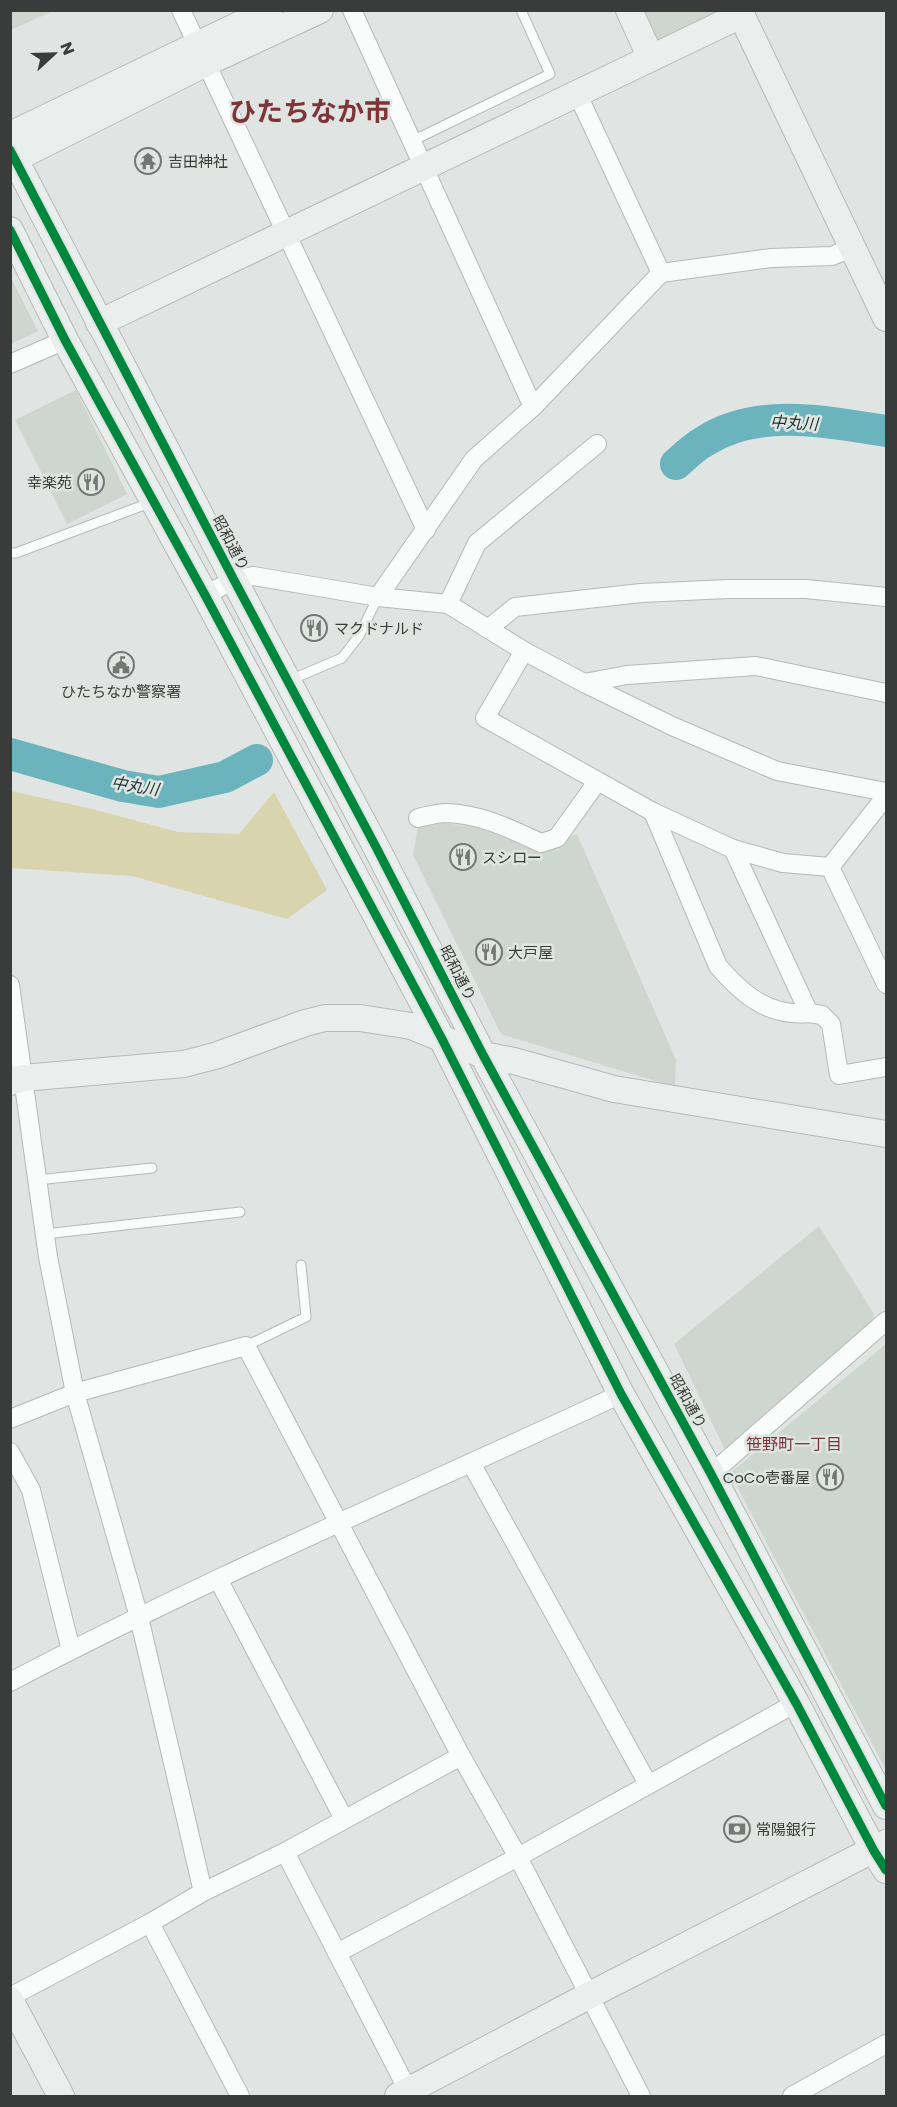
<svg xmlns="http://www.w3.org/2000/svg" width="897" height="2107" font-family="Poppins,'Noto Sans JP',sans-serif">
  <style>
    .built { fill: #ced6d0 }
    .green { fill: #d8d4ad }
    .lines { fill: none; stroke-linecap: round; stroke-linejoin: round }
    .river { stroke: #6cb4bd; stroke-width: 32 }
    .lane-casing { stroke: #b6b9b7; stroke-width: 11 }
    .street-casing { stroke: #b6b9b7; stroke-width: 20 }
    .secondary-casing { stroke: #b6b9b7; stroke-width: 28 }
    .lane { stroke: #fafbfb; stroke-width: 9 }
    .street { stroke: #fafbfb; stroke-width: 18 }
    .secondary { stroke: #eaefee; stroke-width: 26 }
    .cycleway-casing { stroke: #dfe5e1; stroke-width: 13 }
    .cycleway { stroke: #00873e; stroke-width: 9 }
    .labels { text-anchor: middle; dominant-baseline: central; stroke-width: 5; stroke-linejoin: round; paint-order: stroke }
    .poi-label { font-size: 15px; fill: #393c3a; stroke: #dfe5e1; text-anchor: start }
    .street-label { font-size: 15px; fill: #393c3a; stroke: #dfe5e1 }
    .water-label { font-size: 16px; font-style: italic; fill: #1a3134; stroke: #dfe5e1 }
    .neighbourhood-label { font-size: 16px; fill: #7d3539; stroke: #dfe5e1 }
    .town-label { font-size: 27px; font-weight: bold; fill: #7d3539; stroke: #dfe5e1 }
  </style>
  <rect width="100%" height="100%" fill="#e0e4e2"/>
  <g class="built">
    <polygon points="11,10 53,10 53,11 11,30"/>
    <polygon points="639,11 721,11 653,43"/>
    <polygon points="10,276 38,331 11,344 10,344"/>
    <polygon points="76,390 127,494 67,524 15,420"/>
    <polygon points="444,823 490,829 535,851 577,834 676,1060 675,1087 501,1034 413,855 418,825"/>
    <polygon points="819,1226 874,1314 872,1325 726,1452 674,1344"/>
    <polygon points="886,1344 886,1770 730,1473"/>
  </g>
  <polygon class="green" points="11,791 92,809 178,832 239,834 274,792 327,890 287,919 132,876 11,868"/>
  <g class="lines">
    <g class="river">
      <path d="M 676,464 C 685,456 694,447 705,441 C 758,407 828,422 886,431"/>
      <polyline points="10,754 123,786 159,792 225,777 257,760"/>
    </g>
    <defs>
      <g id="lane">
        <polyline points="412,141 550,74 521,10"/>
        <polyline points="10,553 16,553 152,502"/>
        <polyline points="290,680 342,658 359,636 378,597"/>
        <polyline points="37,1180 152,1168"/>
        <polyline points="45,1234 240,1212"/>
        <polyline points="246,1346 306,1317 301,1265"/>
      </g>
      <g id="street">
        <polyline points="181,10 426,530"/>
        <polyline points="352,10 533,407"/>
        <polyline points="577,93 661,273"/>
        <polyline points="10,364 65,340"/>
        <polyline points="205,595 234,580 253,576 378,597 448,604 524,651 584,683 672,726 777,771 886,792"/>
        <polyline points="378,597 474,459 533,407 661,273 771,258 832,256 853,247"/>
        <polyline points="448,604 477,543 597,444"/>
        <polyline points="488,629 515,607 641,593 728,589 806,589 886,597"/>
        <polyline points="524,651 485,718 653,812 733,849 783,863 830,867"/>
        <polyline points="584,683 627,675 756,666 886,693"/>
        <path d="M 653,812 L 718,966 C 743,995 769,1017 809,1013"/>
        <path d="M 418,818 C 427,816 437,813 446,813 C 481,814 511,829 541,843 L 557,838 L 597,782"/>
        <polyline points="733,849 809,1013 822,1015 831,1024 839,1075 886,1067"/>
        <polyline points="830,867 886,984"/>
        <polyline points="830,867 886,796"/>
        <polyline points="10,985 48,1257 75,1393 139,1617 203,1892"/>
        <polyline points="10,1419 75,1393 246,1346 461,1756 518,1857 641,2096"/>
        <polyline points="10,1452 31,1490 71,1650"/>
        <polyline points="471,1463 648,1784"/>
        <polyline points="711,1474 886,1321"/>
        <polyline points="218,1579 344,1819"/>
        <path d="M 10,1682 C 210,1577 417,1489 621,1394"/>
        <polyline points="285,1852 411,2096"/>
        <polyline points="150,1923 240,2096"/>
        <polyline points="337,1953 518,1857 796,1703"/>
        <polyline points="10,1997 150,1923 203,1892 285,1852 461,1756"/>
        <polyline points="792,2096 886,2044"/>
      </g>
      <g id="secondary">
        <polyline points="629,10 651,58"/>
        <polyline points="739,10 886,318"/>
        <polyline points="10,135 270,10"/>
        <polyline points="10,150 234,580 376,847 483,1055 711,1474 886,1806"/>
        <polyline points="10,161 206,63 320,10"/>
        <polyline points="10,230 65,340 205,595 442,1039 621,1394 796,1703 874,1851 886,1870"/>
        <polyline points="99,323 741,15"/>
        <polyline points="10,1082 23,1078 184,1064 218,1055 305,1023 325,1018 360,1018 411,1026 483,1055 514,1061 614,1089 886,1134"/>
        <polyline points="10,2000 61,2096"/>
        <polyline points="398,2096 588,1996 886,1843"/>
      </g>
    </defs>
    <use href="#lane" class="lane-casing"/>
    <use href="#street" class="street-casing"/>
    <use href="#secondary" class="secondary-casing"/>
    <use href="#lane" class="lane"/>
    <use href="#street" class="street"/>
    <use href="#secondary" class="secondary"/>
    <defs>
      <g id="cycleway">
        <polyline points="10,150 234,580 376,847 483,1055 711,1474 886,1806"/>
        <polyline points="10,230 65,340 205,595 442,1039 621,1394 796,1703 874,1851 886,1870"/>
      </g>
    </defs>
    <use href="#cycleway" class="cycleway-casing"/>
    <use href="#cycleway" class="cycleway"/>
  </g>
  <defs>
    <symbol id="temple-ring" viewBox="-11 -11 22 22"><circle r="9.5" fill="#dfe5e1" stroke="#737775" stroke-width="1.5"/><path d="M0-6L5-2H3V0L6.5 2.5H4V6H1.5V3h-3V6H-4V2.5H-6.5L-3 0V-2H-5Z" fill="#737775"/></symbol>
    <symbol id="restaurant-ring" viewBox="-11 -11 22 22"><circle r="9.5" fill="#dfe5e1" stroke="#737775" stroke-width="1.5"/><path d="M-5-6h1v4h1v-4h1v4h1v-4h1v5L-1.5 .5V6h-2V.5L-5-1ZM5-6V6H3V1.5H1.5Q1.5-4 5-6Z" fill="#737775"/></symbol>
    <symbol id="civic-ring" viewBox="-11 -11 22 22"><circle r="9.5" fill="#dfe5e1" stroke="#737775" stroke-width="1.5"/><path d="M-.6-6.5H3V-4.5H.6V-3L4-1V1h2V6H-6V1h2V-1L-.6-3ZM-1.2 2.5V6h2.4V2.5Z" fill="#737775"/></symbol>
    <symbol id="bank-ring" viewBox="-11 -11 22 22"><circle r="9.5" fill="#dfe5e1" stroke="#737775" stroke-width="1.5"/><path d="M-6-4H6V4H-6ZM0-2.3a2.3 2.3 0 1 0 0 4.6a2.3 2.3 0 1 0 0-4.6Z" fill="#737775"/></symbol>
  </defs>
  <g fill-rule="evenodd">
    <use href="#temple-ring" x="133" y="146" width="30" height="30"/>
    <use href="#restaurant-ring" x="76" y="467" width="30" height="30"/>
    <use href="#restaurant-ring" x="299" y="613" width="30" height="30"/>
    <use href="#civic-ring" x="106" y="650" width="30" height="30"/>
    <use href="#restaurant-ring" x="448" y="842" width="30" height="30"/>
    <use href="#restaurant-ring" x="474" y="937" width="30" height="30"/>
    <use href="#restaurant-ring" x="815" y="1462" width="30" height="30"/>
    <use href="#bank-ring" x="722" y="1814" width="30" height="30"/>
  </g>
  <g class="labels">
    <g class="poi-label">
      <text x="168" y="161">吉田神社</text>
      <text x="72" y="482" text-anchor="end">幸楽苑</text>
      <text x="334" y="628">マクドナルド</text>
      <text x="121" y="691" text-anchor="middle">ひたちなか警察署</text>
      <text x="482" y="857">スシロー</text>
      <text x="508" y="952">大戸屋</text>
      <text x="810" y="1477" text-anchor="end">CoCo壱番屋</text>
      <text x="756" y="1829">常陽銀行</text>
    </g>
    <g class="street-label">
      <text transform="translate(231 543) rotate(62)">昭和通り</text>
      <text transform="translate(458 973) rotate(63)">昭和通り</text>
      <text transform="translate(688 1401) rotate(61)">昭和通り</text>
    </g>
    <g class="water-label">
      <text transform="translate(794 423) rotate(3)">中丸川</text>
      <text transform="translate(135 786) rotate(9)">中丸川</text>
    </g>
    <g class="neighbourhood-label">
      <text x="794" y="1444">笹野町一丁目</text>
    </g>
    <g class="town-label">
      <text x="310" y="111">ひたちなか市</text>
    </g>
  </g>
  <rect width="897" height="2107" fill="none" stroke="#393c3a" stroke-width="24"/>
  <g transform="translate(54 54) rotate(68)" stroke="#dfe5e1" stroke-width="4.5" paint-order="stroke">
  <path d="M0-4.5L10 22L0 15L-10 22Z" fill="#393c3a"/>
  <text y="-9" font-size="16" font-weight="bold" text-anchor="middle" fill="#393c3a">N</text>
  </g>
</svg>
